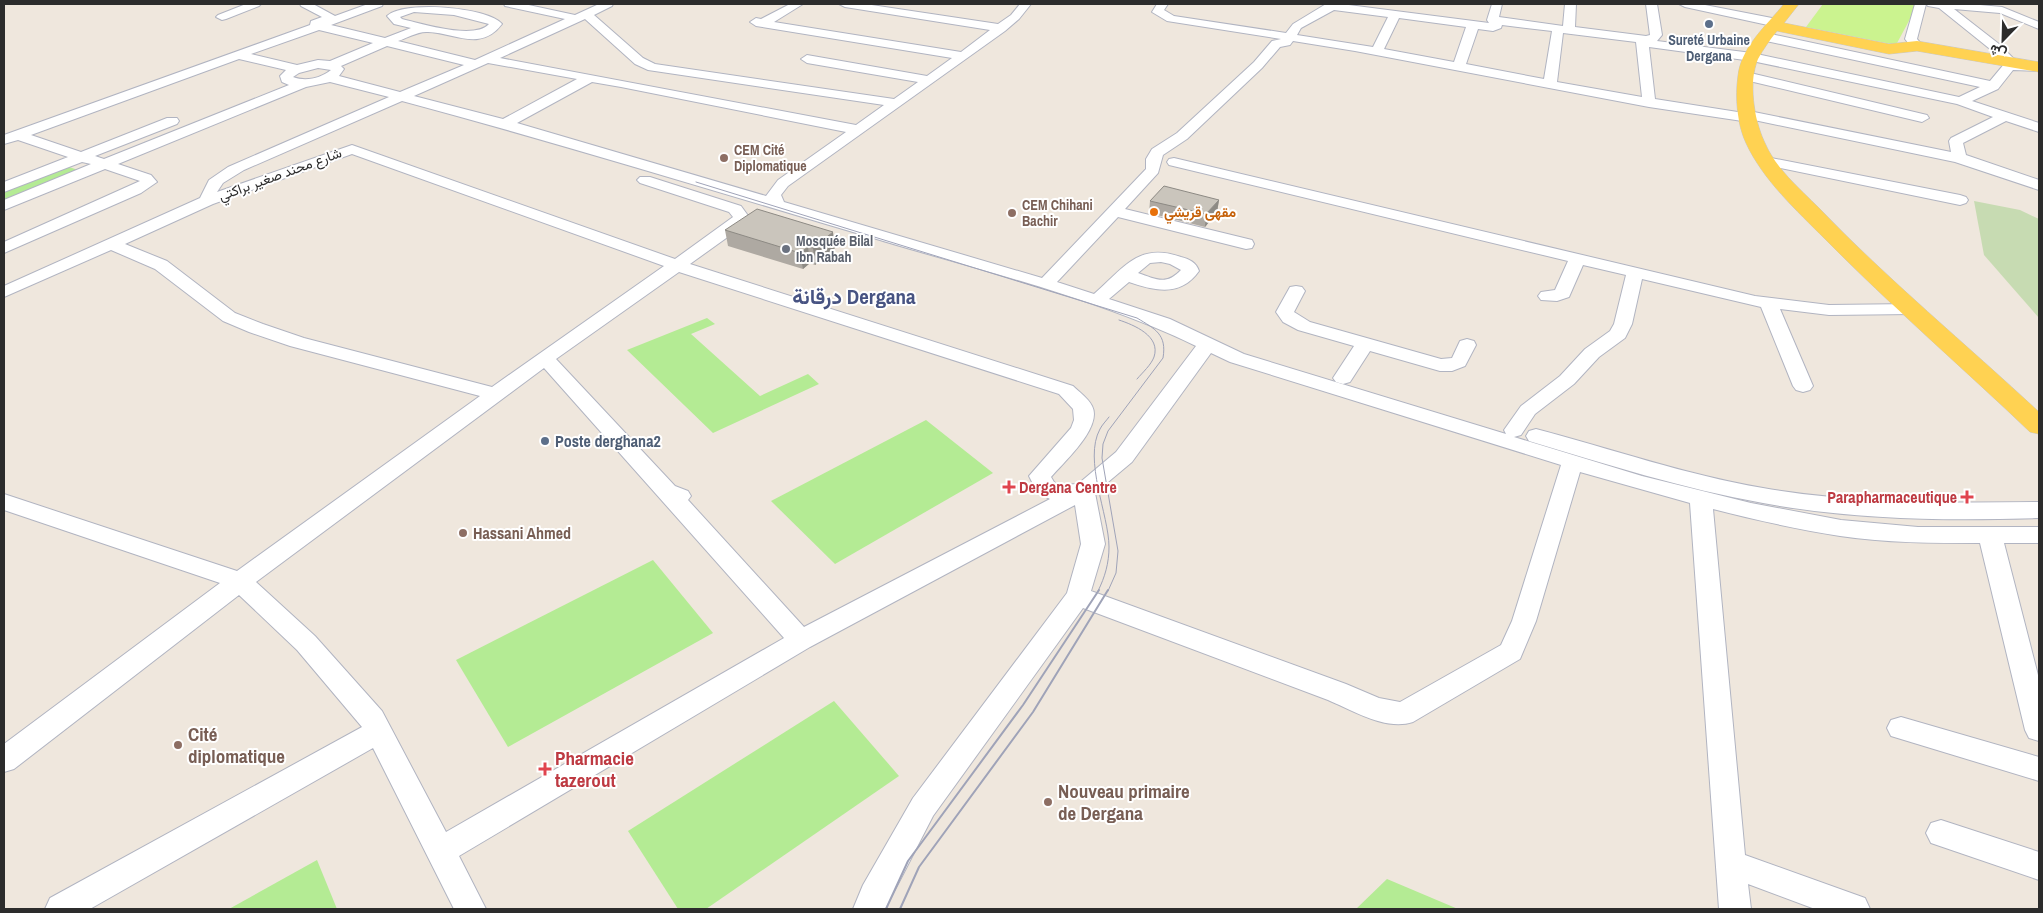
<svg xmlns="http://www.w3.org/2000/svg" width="2043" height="913" font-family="'Archivo Narrow',Vazirmatn,sans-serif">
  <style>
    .green { fill: #b4eb94 }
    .cemetery { fill: #c7dbb2 }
    .pitch { fill: #cbf38f }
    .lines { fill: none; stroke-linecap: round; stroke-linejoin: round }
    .minor-casing { stroke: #b1b4c1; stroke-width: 2 }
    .major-casing { stroke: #c8c8c8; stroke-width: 1 }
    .minor { fill: #fff; fill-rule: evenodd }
    .major { fill: #ffd252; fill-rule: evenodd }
    .tram-far1 { stroke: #9fa3b8; stroke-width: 1 }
    .tram { stroke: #9fa3b8; stroke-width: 2 }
    .wall { fill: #aea9a2 }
    .shaded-wall { fill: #8d8a84 }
    .building { fill: #cac5bc; stroke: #8d8a84 }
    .service-dot { fill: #5c6f8a; stroke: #fff; stroke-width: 2 }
    .education-dot { fill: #8d6e63; stroke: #fff; stroke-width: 2 }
    .food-dot { fill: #e8710a; stroke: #fff; stroke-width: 2 }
    .worship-dot { fill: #6b7280; stroke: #fff; stroke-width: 2 }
    .health-dot { fill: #e0444e; stroke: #fff; stroke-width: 2 }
    .labels { text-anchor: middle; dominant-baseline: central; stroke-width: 4; stroke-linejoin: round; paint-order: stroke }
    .far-service-label { font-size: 14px; font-weight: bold; fill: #4e5e75; stroke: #fff }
    .far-education-label { font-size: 14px; font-weight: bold; fill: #785e54; stroke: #fff; text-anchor: start }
    .far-street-label { font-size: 14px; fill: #2c2c2c; stroke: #fff }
    .far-food-label { font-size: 14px; font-weight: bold; fill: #c56008; stroke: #fff; text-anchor: start }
    .far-worship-label { font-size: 14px; font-weight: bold; fill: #5b616d; stroke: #fff; text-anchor: start }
    .service-label { font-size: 16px; font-weight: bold; fill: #4e5e75; stroke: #fff; text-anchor: start }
    .health-label { font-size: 16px; font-weight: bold; fill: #be3a42; stroke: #fff; text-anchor: start }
    .education-label { font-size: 16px; font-weight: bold; fill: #785e54; stroke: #fff; text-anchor: start }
    .near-education-label { font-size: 19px; font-weight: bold; fill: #785e54; stroke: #fff; text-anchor: start }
    .near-health-label { font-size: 19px; font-weight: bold; fill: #be3a42; stroke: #fff; text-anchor: start }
    .district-label { font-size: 21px; font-weight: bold; fill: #475382; stroke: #fff }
  </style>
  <rect width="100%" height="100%" fill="#efe7dd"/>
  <g class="green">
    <polygon points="66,166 78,170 4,200 4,191"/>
    <polygon points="707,318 715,324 691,334 760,396 808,374 819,384 713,433 627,350"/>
    <polygon points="926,420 993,473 835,564 771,501"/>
    <polygon points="653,560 713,633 508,747 456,660"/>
    <polygon points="834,701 899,776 706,909 678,909 628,831"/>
    <polygon points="317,860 337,909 229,909"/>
    <polygon points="1387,879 1458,909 1356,909"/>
  </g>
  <polygon class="cemetery" points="1974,201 2020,210 2039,219 2039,318 1984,255"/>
  <polygon class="pitch" points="1823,4 1918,4 1896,45 1806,27"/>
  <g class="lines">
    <defs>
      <g id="minor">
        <polygon points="246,4 261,4 259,6 226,19 222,20 216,17 218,15"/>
        <path d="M 300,4 L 313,4 L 335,16 L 368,4 L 383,4 L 382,6 L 331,25 L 385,38 L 411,28 L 394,24 L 387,16 C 403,0 488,7 502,24 C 481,52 455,33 428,32 C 418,31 407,38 398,41 L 475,60 L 565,19 L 505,6 L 504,4 L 524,4 L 575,15 L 599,4 L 613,4 L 612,6 L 594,15 L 643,58 L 655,64 L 894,99 L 918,82 L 807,63 L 801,59 L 807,55 L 927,76 L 952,58 L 756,26 L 750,22 L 756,18 L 761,19 L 790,4 L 803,4 L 774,22 L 961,52 L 990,30 L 845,7 L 839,4 L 865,4 L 998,24 L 1011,15 L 1020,4 L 1031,4 L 1019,19 L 1005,31 L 788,186 L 781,195 L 784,202 L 1042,278 L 1146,169 L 1146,159 L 1152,149 L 1177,133 L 1254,62 L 1272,41 L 1281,39 L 1167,21 L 1152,12 L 1157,4 L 1168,4 L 1164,10 L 1174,16 L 1286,33 L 1293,24 L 1326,4 L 1341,4 L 1489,23 L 1487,20 L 1492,4 L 1502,4 L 1499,17 L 1563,26 L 1565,4 L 1576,4 L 1575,27 L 1646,36 L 1650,35 L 1646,4 L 1657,4 L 1662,35 L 1657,41 L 1752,53 L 1959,97 L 1980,87 L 1766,41 L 1760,37 L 1766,33 L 1990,81 L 2005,63 L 1990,49 L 1939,8 L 1928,6 L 1926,4 L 1969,4 L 2002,7 L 2039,22 L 2039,29 L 2000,13 L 1954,9 L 1999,44 L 2017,62 L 2039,63 L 2039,71 L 2013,70 L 1998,89 L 1972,101 L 2039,123 L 2039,132 L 2006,121 L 1963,143 L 1966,155 L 2039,180 L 2039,190 L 1955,162 L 1754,120 L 1749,122 L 1649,107 L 1355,51 L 1293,41 L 1290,45 L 1280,47 L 1262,68 L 1187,139 L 1163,155 L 1158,173 L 1125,209 L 1252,240 L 1254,244 L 1252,248 L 1246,249 L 1118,217 L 1057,282 L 1094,294 C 1124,268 1138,242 1181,257 C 1189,259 1196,262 1199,271 C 1181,297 1155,291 1129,282 L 1109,299 L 1170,319 L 1244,354 L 1506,434 L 1504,430 L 1521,406 L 1560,376 L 1585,349 L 1610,331 L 1614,324 L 1626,275 L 1583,265 L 1569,297 L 1557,301 L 1541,300 L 1538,296 L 1541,292 L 1555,290 L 1568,261 L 1169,165 L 1167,162 L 1169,159 L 1174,158 L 1755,296 L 1829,305 L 1913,304 L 1919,305 L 1922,309 L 1919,313 L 1913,314 L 1829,315 L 1780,309 L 1813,386 L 1810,390 L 1803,392 L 1796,390 L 1793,386 L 1761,307 L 1642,279 L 1632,324 L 1625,338 L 1599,357 L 1574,384 L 1535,414 L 1521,435 L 1514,437 L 1642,476 L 1751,503 L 1841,520 L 1918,527 L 2039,527 L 2039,543 L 2004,543 L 2039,679 L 2039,741 L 2029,738 L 2025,730 L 1980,543 C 1934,543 1886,543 1840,536 C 1797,529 1755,520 1713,509 L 1745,855 L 1865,898 L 1870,909 L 1815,909 L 1748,884 L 1751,909 L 1719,909 L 1690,503 L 1580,472 L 1536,621 L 1520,659 L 1413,722 C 1385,731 1352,710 1328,700 L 1083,608 L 933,816 L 885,909 L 853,909 L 863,885 L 913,798 L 1067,593 L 1081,544 L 1075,505 L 810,647 L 459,856 L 486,909 L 454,909 L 373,748 L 90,909 L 45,909 L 50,898 L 362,727 L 297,650 L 239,595 L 14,769 L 4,772 L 4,744 L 220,583 L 4,510 L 4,494 L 237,571 L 480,396 L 290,346 L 249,332 L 223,321 L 155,269 L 111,250 L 4,297 L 4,286 L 200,198 L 209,180 L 228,167 L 389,97 L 330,82 L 306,87 L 118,164 L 151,175 L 157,182 L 141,193 L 4,253 L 4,242 L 140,181 L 105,169 L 4,210 L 4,200 L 91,164 L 82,162 L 4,192 L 4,182 L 68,157 L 18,140 L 4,144 L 4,135 L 310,25 L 311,21 L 322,17 L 301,6 ZM 1334,10 L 1388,17 L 1373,47 L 1297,35 L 1301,28 ZM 414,12 L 454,15 L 489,24 C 475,40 422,24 402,19 L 400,17 ZM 1399,18 L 1466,27 L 1454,62 L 1384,49 ZM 585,19 L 635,64 L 648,70 L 884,105 L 856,125 L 500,58 ZM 1502,25 L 1552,31 L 1544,79 L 1466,64 L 1478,29 L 1493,31 L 1501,28 ZM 319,30 L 373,43 L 330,61 L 318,60 L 297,65 L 251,54 ZM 1563,33 L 1636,42 L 1642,97 L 1557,82 ZM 387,46 L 464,65 L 400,92 L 339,76 L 344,69 L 341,66 ZM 1649,47 L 1752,61 L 1957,104 L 1993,117 L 1951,138 L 1949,141 L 1951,152 L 1749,111 L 1744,113 L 1655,99 ZM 239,59 L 286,70 L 280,76 L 282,82 L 289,85 L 104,159 L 95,156 L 177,124 L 179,121 L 177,118 L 167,118 L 81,152 L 31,135 ZM 488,63 L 577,79 L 503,119 L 414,96 ZM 318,68 L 331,70 C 321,78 306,82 293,77 L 299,73 ZM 592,82 L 621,87 L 846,132 L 778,180 L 766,196 L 517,123 ZM 402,101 C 563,144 721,193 880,240 C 983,271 1099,299 1196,346 L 1116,452 L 1078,484 L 1059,485 L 1054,482 L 1051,477 C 1065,461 1103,427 1092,406 C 1088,398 1079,392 1073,386 L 690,264 L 743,226 L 749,217 L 741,206 L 650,177 L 640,177 L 637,180 L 640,183 L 729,212 L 733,217 L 675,259 L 352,145 L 217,192 L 223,183 L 244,170 ZM 352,154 L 664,266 L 492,387 L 304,338 L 263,324 L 235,313 L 167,261 L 125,244 L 213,204 ZM 1161,262 L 1170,264 L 1181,270 C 1166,286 1156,279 1138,273 L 1150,263 ZM 679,272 L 1059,394 L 1073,409 L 1074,420 L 1071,428 L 1029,476 L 1037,492 L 1050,499 L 804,627 L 688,500 L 691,496 L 688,491 L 675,486 L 556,359 ZM 1211,353 L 1230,362 L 1561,465 L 1512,621 L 1501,645 L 1400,702 L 1379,698 L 1346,684 L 1091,591 L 1105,544 L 1095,493 L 1132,462 ZM 544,368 L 784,638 L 446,832 L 382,711 L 315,636 L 256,582 Z"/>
        <polygon points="1679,4 1700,4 1777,19 1783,23 1777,27 1685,7"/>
        <polygon points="1915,4 1926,4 1917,39 1923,46 1917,50 1913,49 1905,39"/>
        <polygon points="1746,72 1927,115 1929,118 1922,122 1741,79 1740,76"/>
        <polygon points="1766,157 1960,195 1966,197 1968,200 1966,203 1960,205 1761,164 1759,161 1761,158"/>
        <polygon points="1296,286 1302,287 1305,291 1294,312 1310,322 1441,359 1452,358 1460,341 1467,339 1474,341 1476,345 1465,366 1452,371 1440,371 1370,351 1350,382 1343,384 1336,382 1333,378 1354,346 1298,330 1283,322 1276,312 1290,287"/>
        <path d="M 1536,429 C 1612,449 1686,475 1763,488 C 1855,504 1947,503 2039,502 L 2039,518 C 1947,521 1854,520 1763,503 C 1684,489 1606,464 1529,441 L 1526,436 L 1529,431 Z"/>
        <polygon points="1901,717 2039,757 2039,781 1891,736 1887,728 1891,720"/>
        <polygon points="1941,820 2039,852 2039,880 1931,843 1926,833 1931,823"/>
      </g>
      <path id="major" d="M 1784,4 L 1799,4 L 1784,23 L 1889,44 L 1917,41 L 2039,62 L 2039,72 L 1917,51 L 1889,54 L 1777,31 C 1770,40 1763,49 1758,59 C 1748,82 1754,119 1764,141 C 1775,168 1799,188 1819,208 C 1888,280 1966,344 2039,412 L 2039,434 L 2030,432 C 1962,367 1891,306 1825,239 C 1797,211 1763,180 1746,143 C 1737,124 1735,97 1738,76 C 1741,47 1767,25 1784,4 Z"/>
    </defs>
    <use href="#minor" class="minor-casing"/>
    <use href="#major" class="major-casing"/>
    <use href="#minor" class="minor"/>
    <use href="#major" class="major"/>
    <g class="tram-far1">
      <path d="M 696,182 L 1137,318 C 1155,329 1167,334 1163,358 L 1108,431 L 1103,444 L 1102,458 L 1118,551 L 1116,573 L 1108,591"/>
      <path d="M 1119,320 C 1134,325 1161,336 1154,357 C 1151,365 1143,372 1137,379"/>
      <path d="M 1098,591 C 1105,577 1109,563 1109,547 C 1109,515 1083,460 1100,429 C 1102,425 1106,421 1109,417"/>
    </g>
    <g class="tram">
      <polyline points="886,909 908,861 1023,705 1099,590"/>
      <polyline points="900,909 919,867 1033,712 1108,590"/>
    </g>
  </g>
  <g class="wall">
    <polygon points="1219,200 1217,212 1205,227 1149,213 1150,201"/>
    <polygon points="725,230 835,248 815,265 810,263 803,269 728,246"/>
  </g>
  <g class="shaded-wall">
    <polygon points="1219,200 1217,212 1205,227 1206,214"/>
    <polygon points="833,232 835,248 815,265 813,248"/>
    <polygon points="808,247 810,263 803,269 800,253"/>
  </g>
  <g class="building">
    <polygon points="1164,186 1219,200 1206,214 1150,201"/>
    <polygon points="757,209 833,232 813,248 808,247 800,253 725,230"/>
  </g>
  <g class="service-dot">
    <circle cx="1709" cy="24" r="5"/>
    <circle cx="545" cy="441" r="5"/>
  </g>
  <g class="education-dot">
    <circle cx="724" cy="158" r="5"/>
    <circle cx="1012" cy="213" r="5"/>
    <circle cx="463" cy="533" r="5"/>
    <circle cx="178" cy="745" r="5"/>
    <circle cx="1048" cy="802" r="5"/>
  </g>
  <circle class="food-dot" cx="1154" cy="212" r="5"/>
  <circle class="worship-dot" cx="786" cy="249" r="5"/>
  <g class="health-dot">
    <path d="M1006.5 479.5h5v5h5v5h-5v5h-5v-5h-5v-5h5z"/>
    <path d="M1964.5 489.5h5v5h5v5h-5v5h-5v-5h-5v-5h5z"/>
    <path d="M542.5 761.5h5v5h5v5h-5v5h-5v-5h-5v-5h5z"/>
  </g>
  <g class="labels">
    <g class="far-service-label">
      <text x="1709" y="40">Sureté Urbaine<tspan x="1709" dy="16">Dergana</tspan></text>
    </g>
    <g class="far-education-label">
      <text x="734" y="150">CEM Cité<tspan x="734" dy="16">Diplomatique</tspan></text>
      <text x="1022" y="205">CEM Chihani<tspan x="1022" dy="16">Bachir</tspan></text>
    </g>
    <g class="far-street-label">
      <text transform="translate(280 174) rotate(-20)">شارع محند صغير براكتي</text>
    </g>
    <g class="far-food-label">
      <text x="1164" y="212">مقهى قريشي</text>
    </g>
    <g class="far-worship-label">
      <text x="796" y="241">Mosquée Bilal<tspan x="796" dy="16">Ibn Rabah</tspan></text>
    </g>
    <g class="service-label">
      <text x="555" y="441">Poste derghana2</text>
    </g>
    <g class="health-label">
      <text x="1019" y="487">Dergana Centre</text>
      <text x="1957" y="497" text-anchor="end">Parapharmaceutique</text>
    </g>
    <g class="education-label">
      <text x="473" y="533">Hassani Ahmed</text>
    </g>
    <g class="near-education-label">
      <text x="188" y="734">Cité<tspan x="188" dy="22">diplomatique</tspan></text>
      <text x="1058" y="791">Nouveau primaire<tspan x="1058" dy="22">de Dergana</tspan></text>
    </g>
    <g class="near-health-label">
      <text x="555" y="758">Pharmacie<tspan x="555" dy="22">tazerout</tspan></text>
    </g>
    <g class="district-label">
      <text x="854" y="296">درقانة Dergana</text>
    </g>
  </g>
  <rect width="2043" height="913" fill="none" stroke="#2c2c2c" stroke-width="10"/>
  <g transform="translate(2003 40) rotate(203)" stroke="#ffffff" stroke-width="4" paint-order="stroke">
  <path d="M0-4L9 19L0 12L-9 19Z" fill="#2c2c2c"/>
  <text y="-8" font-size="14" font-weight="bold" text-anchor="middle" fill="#2c2c2c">ش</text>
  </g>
</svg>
